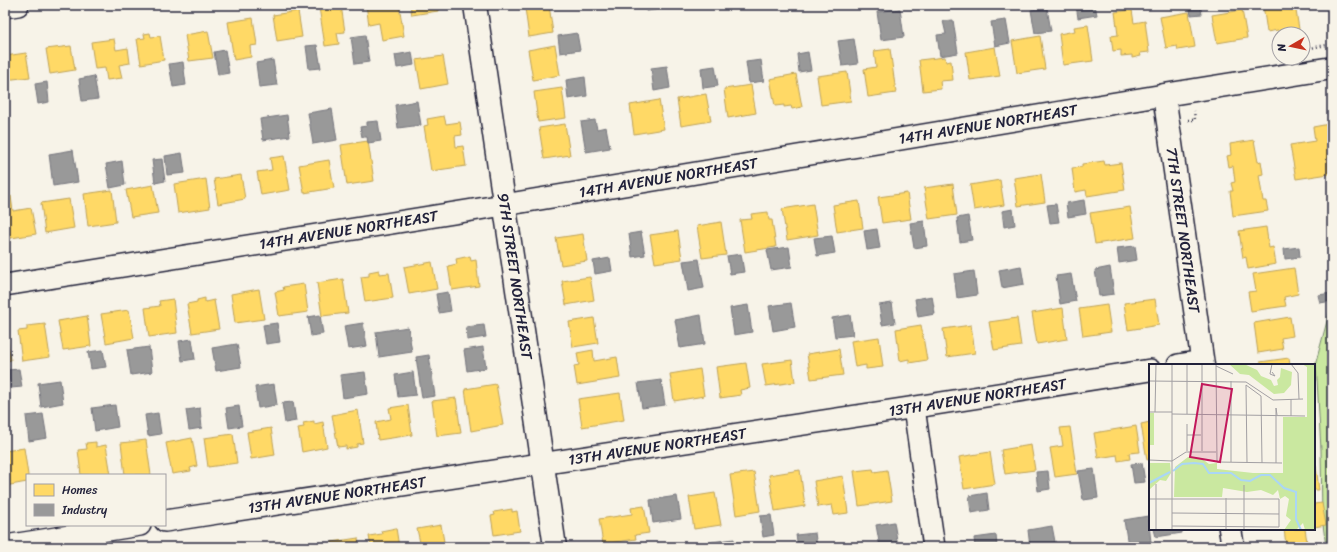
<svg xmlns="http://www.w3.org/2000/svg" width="1337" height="552" font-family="Sriracha,sans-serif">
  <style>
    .green { fill: #cae8a0; stroke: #76856e }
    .homes { fill: #ffd966; stroke: #bda259 }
    .industry { fill: #999; stroke: #75757d }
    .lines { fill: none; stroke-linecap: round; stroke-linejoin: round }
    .minor-casing { stroke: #22223b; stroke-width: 24 }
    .tertiary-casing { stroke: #22223b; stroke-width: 25 }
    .path { stroke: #22223b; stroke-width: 2.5; stroke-dasharray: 1 3; stroke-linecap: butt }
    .minor { stroke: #f7f3e8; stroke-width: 21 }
    .tertiary { stroke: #f7f3e8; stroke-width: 22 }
    .labels { text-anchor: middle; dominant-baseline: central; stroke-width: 4; stroke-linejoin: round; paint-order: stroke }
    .street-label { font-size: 15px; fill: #22223b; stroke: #f7f3e8 }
    .inset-river { fill: none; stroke: #aad6f6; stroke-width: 2 }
    .inset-road { fill: none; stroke: #a29fa3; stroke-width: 1 }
    .view { fill: #c2185b; fill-opacity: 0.15; stroke: #c2185b; stroke-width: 2 }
    .inset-edge { fill: none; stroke: #22223b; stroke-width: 2 }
  </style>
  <rect width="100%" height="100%" fill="#f7f3e8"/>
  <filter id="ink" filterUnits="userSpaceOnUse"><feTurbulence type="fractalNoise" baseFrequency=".025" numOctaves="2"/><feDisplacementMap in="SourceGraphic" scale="8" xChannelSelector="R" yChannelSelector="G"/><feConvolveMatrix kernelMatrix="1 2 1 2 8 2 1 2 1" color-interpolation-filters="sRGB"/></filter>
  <g filter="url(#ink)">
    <polygon class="green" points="1332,307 1332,547 1326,547 1322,517 1321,450 1316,362 1330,310"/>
    <g class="homes">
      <polygon points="329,5 341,5 345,32 337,33 339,44 325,46 319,7"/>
      <polygon points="366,5 399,5 404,36 382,40 379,23 369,25"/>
      <polygon points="410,5 438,5 438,11 412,15"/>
      <polygon points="544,5 549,5 553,33 529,37 525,8"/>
      <polygon points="1263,5 1295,5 1299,29 1279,32 1278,30 1267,32"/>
      <polygon points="1132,10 1134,23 1145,21 1149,52 1140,53 1141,56 1132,58 1132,55 1121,56 1121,50 1113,51 1111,36 1118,35 1115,12"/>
      <polygon points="1242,10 1247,38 1217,43 1212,15"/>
      <polygon points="298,11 302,37 277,41 273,15"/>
      <polygon points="1189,12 1195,47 1178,50 1177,46 1166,48 1160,17"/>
      <polygon points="253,18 257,45 250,46 251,57 234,60 228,22"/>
      <polygon points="1088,25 1093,61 1063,65 1059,34 1075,31 1074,27"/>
      <polygon points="208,31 213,58 189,61 185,35"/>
      <polygon points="150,33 151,37 160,36 164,60 141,64 137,39 145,38 144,34"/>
      <polygon points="1040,36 1045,69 1017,73 1012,41"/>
      <polygon points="114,39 116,50 128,48 130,63 119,65 122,78 107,80 105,68 95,69 91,42"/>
      <polygon points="555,45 560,75 533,80 528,50"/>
      <polygon points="71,46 75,70 50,74 46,49"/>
      <polygon points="995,47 1000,76 970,80 966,52"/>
      <polygon points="890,49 896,93 868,97 864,69 876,67 874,51"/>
      <polygon points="26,53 30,77 5,80 5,56"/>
      <polygon points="443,56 448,84 421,89 416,60"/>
      <polygon points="945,57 946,62 951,61 953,80 940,81 941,89 923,91 919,60"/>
      <polygon points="847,72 851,101 821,105 817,76"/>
      <polygon points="796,74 802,107 792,109 791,106 784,107 784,105 775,106 770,79"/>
      <polygon points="751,85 756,113 728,118 724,89"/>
      <polygon points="562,88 566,118 538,122 534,92"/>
      <polygon points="706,94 711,121 681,126 677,99"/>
      <polygon points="659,100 664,129 634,134 630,105"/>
      <polygon points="444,116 446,124 460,122 462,135 455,136 456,147 463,146 466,166 431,171 424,126 428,125 427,119"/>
      <polygon points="565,124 570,155 544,159 539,128"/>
      <polygon points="1329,124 1332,147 1332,158 1327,158 1329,174 1296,179 1290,145 1315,141 1313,127"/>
      <polygon points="1254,140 1258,162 1261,161 1263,174 1259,175 1263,201 1266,201 1268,211 1233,216 1230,191 1233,191 1231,183 1235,182 1233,166 1229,167 1227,156 1231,155 1230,144"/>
      <polygon points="368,141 374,181 347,185 341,145"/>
      <polygon points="284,156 290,190 261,195 257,172 272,170 270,158"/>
      <polygon points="329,160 334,188 304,193 299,165"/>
      <polygon points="1104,161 1105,165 1121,163 1125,190 1087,196 1086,190 1075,192 1072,168 1082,167 1082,164"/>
      <polygon points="1041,174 1045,202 1018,206 1014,178"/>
      <polygon points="241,175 245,199 218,204 214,179"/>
      <polygon points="206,179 210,208 178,213 174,184"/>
      <polygon points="1000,180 1004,205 974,210 970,185"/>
      <polygon points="953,184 957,215 929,219 924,188"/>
      <polygon points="153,185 158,213 131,217 126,190"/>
      <polygon points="112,190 116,222 88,226 84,194"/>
      <polygon points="907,193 911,219 882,223 878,197"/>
      <polygon points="11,196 13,211 31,208 36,234 5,239 5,197"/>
      <polygon points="69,199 74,228 45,233 41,203"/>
      <polygon points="859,201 863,228 837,232 833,205"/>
      <polygon points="813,204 818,235 787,240 782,209"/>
      <polygon points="1130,207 1135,238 1095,244 1090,213"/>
      <polygon points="768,212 769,220 772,220 776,247 745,252 740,220 752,219 751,214"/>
      <polygon points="721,222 726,255 702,258 697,226"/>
      <polygon points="1266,227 1269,248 1273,247 1276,264 1248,269 1246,257 1243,258 1239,231"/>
      <polygon points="678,231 682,259 655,263 650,235"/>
      <polygon points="583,234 587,261 561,265 556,238"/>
      <polygon points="470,256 471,261 476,260 479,286 452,290 448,266 457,264 456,259"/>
      <polygon points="432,262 437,289 409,294 404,267"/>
      <polygon points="1294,268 1298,294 1284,297 1286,306 1251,311 1248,292 1256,291 1253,274"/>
      <polygon points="379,270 379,274 389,273 393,298 365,302 361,277 369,276 369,272"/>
      <polygon points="590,277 594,300 566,305 562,281"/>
      <polygon points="343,279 348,313 322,316 317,283"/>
      <polygon points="304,284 308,312 279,316 275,292 284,290 283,287"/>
      <polygon points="259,289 264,319 235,323 231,294"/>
      <polygon points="205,298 205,302 214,300 219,329 192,333 187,304 197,302 197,300"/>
      <polygon points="173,299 177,333 149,337 145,308 160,306 159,301"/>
      <polygon points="1155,299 1159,325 1128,330 1124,303"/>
      <polygon points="1107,305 1111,332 1083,336 1079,309"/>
      <polygon points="1063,308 1067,339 1037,344 1032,313"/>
      <polygon points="129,310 134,338 106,343 101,314"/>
      <polygon points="87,316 91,346 63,350 58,321"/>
      <polygon points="1290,317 1293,336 1281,338 1283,349 1258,353 1254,323"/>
      <polygon points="594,318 598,343 573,347 569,322"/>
      <polygon points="1017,318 1021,346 994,350 989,322"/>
      <polygon points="45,324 50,357 22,361 18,331 27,330 27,326"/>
      <polygon points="921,325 927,360 909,363 909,359 900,361 896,329"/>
      <polygon points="971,325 975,353 947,357 943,329"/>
      <polygon points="5,328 11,360 5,362"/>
      <polygon points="879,337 883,367 866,369 866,365 855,367 851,341"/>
      <polygon points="839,349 843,375 811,379 807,354"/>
      <polygon points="593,350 594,361 617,357 620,378 577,385 574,366 579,365 577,353"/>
      <polygon points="1289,358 1290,365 1261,365 1260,362"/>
      <polygon points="792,360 795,382 766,386 762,364"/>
      <polygon points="746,363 750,388 740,390 741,395 720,398 716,367"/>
      <polygon points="700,369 704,396 674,401 670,374"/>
      <polygon points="496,384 503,425 471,431 465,389"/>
      <polygon points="620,393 624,420 582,427 578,399"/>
      <polygon points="456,398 461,433 437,436 432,401"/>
      <polygon points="408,405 412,435 378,440 376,422 391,419 389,408"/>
      <polygon points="358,410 363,443 357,444 357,447 346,449 346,446 338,447 332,415"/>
      <polygon points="314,421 314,424 323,422 327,447 302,452 298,428 304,427 303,423"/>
      <polygon points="1150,422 1150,459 1147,460 1141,424"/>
      <polygon points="1136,426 1140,452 1129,453 1130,459 1118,461 1117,455 1098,458 1094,433"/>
      <polygon points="1070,427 1077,474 1055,477 1050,448 1063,446 1060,428"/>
      <polygon points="271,428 275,455 251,459 247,432"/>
      <polygon points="233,434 237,463 208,467 204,438"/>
      <polygon points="192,438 197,466 190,468 191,471 172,474 166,443"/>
      <polygon points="146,440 151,475 125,475 121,443"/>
      <polygon points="96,442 96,447 106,445 111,475 81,475 78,450 87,449 86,443"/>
      <polygon points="1031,445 1035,470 1005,474 1001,450"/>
      <polygon points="24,448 28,475 27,482 5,486 5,451"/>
      <polygon points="990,452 995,484 964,489 959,457"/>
      <polygon points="1314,466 1316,466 1319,490 1314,490"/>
      <polygon points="873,469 874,472 887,470 892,501 859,506 854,471"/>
      <polygon points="800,470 805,506 775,511 769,475"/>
      <polygon points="754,472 760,511 736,515 730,475"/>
      <polygon points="843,476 848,513 834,515 832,505 818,507 814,481"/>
      <polygon points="715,493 721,525 694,529 689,497"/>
      <polygon points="1322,503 1326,525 1314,527 1314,504"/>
      <polygon points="644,506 649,533 635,535 636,539 603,544 599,519 632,514 631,508"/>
      <polygon points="512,509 512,512 517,511 520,531 494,535 491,516 495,515 494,512"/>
      <polygon points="441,525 445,547 421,547 417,529"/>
      <polygon points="396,528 399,547 371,547 369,536 382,534 381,531"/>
      <polygon points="1284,529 1305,529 1307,542 1286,545"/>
      <polygon points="358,538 359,547 332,547 332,542"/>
    </g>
    <g class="industry">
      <polygon points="646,5 659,5 660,9 647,11"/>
      <polygon points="1076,5 1095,5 1097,15 1078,18"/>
      <polygon points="1189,5 1200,5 1202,14 1191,15"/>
      <polygon points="1047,8 1051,31 1035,33 1031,10"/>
      <polygon points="900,9 904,37 881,40 877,12"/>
      <polygon points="953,20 958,53 940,56 937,35 946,34 943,21"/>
      <polygon points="1006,20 1010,43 995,46 991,22"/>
      <polygon points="577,33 580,50 560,53 558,36"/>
      <polygon points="365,35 369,62 355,64 351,37"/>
      <polygon points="854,39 858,64 842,66 838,41"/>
      <polygon points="317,45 321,68 309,69 306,46"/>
      <polygon points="225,50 229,73 218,75 214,52"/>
      <polygon points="412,52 414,65 397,68 395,55"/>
      <polygon points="808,52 811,70 799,72 797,54"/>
      <polygon points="273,60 277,85 259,87 256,63"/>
      <polygon points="761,60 764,81 749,83 746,62"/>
      <polygon points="183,62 186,85 173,87 169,64"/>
      <polygon points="667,66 670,88 654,91 651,68"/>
      <polygon points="715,66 718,86 703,88 701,68"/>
      <polygon points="94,76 98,99 82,101 79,79"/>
      <polygon points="585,77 587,96 568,99 566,80"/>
      <polygon points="47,82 49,102 38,104 35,84"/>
      <polygon points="417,101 421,125 398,128 395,105"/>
      <polygon points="332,109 337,140 313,144 308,113"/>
      <polygon points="287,115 290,136 263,140 260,119"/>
      <polygon points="595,120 597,129 606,127 610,148 586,152 581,122"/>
      <polygon points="378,121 381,141 368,143 367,137 362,137 360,127 367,126 367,122"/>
      <polygon points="73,150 78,182 53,186 49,154"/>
      <polygon points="182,153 185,173 167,175 165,156"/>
      <polygon points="162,159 165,181 155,183 152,160"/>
      <polygon points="122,161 125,185 110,188 106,164"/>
      <polygon points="1084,200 1086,214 1068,217 1066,203"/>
      <polygon points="1056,204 1059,222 1050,223 1047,205"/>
      <polygon points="1013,209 1015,225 1004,227 1002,211"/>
      <polygon points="968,216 972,240 960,242 957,218"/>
      <polygon points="924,221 927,246 914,248 910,223"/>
      <polygon points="877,229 880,248 867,250 864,231"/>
      <polygon points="641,232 645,255 632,257 629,234"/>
      <polygon points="832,236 835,253 817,256 814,238"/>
      <polygon points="1135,246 1137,260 1119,263 1117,248"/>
      <polygon points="789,247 792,267 771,270 767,250"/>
      <polygon points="1299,247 1300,257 1285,259 1284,249"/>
      <polygon points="741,254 744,272 730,274 727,256"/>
      <polygon points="610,258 612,271 595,274 593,261"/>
      <polygon points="699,259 704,288 688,291 683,261"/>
      <polygon points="1021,266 1024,284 1002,288 999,270"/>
      <polygon points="1110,267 1114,294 1099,296 1095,270"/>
      <polygon points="974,271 977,295 957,298 954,274"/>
      <polygon points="1071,274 1076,301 1060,304 1056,276"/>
      <polygon points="448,292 451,311 439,313 436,294"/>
      <polygon points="1332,293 1332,301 1320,303 1318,295"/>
      <polygon points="932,296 935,314 918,317 915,299"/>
      <polygon points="791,303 795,327 773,331 769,306"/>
      <polygon points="892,303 895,323 882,325 879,305"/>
      <polygon points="748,305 752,332 734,335 730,308"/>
      <polygon points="320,315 323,334 311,336 308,317"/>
      <polygon points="701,315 705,344 680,348 675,320"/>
      <polygon points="850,315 853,335 835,337 832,318"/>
      <polygon points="277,323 280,342 266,344 263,325"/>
      <polygon points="363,323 367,346 348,349 344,326"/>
      <polygon points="484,325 486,337 467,340 466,327"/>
      <polygon points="408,327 412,352 379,357 376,332"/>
      <polygon points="192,339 195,359 182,361 179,341"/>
      <polygon points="237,344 241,367 216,371 212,348"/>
      <polygon points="149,347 152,372 131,375 127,350"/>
      <polygon points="483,347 486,368 467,371 464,350"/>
      <polygon points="103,350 106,367 91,369 88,352"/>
      <polygon points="429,355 435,396 422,398 416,357"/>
      <polygon points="19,369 22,387 11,388 8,370"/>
      <polygon points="365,372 368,394 343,398 340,375"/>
      <polygon points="413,372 416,395 398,397 395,375"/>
      <polygon points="60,380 63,403 41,407 38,383"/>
      <polygon points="661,380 665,405 642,408 638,383"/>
      <polygon points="274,384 277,405 258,408 255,387"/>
      <polygon points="293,402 296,421 285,423 282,403"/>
      <polygon points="115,405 118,427 95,431 92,408"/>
      <polygon points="239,406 242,426 229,428 226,408"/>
      <polygon points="200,408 202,428 189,430 186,410"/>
      <polygon points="158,413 161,434 148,436 145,415"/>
      <polygon points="43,414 47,438 29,441 26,416"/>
      <polygon points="1142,463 1145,482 1134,483 1131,464"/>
      <polygon points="1094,469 1098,498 1083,500 1078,471"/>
      <polygon points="1048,471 1050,489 1038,491 1036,472"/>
      <polygon points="987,493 989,510 971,513 969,496"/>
      <polygon points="677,496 681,519 653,523 650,500"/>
      <polygon points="771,515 774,535 763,537 760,516"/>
      <polygon points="1148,516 1151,542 1128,546 1124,520"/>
      <polygon points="894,522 898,546 880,547 876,525"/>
      <polygon points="1052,526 1056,547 1030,547 1028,530"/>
      <polygon points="1154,529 1182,529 1182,533 1156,537"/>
      <polygon points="815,533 817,547 798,547 796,535"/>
      <polygon points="996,535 997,547 975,547 974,538"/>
      <polygon points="734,539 735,547 712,547 712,542"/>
    </g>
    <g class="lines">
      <defs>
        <g id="minor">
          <polyline points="5,7 18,5"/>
          <path id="s1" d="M 5,285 L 504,205 L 1164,95"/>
          <polyline points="1178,365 1202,361"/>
          <polyline points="914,408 934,547"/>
          <path id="s2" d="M 165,521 C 493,471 822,423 1150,370"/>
          <polyline points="5,546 140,525"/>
        </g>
        <g id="tertiary">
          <path id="s3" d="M 475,5 L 555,547"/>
          <polyline points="1203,365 1164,95 1332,68"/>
          <polyline points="1230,529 1233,547"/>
        </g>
      </defs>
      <use href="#minor" class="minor-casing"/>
      <use href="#tertiary" class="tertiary-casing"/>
      <g class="path">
        <polyline points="1305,49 1332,44"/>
        <polyline points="1188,120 1195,120 1194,111"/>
      </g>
      <use href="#minor" class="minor"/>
      <use href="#tertiary" class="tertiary"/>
    </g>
  </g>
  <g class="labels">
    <g class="street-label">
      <text stroke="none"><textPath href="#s1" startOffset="996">14TH AVENUE NORTHEAST</textPath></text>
      <text stroke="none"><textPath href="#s1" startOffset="672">14TH AVENUE NORTHEAST</textPath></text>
      <text stroke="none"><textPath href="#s1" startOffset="348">14TH AVENUE NORTHEAST</textPath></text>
      <text transform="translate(1183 230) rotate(82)">7TH STREET NORTHEAST</text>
      <text stroke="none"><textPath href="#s3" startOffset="274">9TH STREET NORTHEAST</textPath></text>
      <text stroke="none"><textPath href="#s2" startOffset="822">13TH AVENUE NORTHEAST</textPath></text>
      <text stroke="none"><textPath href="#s2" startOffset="498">13TH AVENUE NORTHEAST</textPath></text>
      <text stroke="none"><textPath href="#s2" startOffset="174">13TH AVENUE NORTHEAST</textPath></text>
    </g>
  </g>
  <g transform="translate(1149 364)">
    <rect width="166" height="166" fill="#f7f3e8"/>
    <path d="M 80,0 L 95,0 L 108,6 L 112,12 L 122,16 L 125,22 L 129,21 L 128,16 L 131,13 L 132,4 L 143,8 L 142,21 L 135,29 L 125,30 L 100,11 L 91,10 ZM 153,0 L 166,0 L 166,166 L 156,166 L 154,159 L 147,166 L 135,166 L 142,156 L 137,152 L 140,135 L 136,132 L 131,135 L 129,126 L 124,131 L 112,126 L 98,128 L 74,124 L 73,133 L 25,133 L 26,103 L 39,93 L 52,94 L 60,100 L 68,99 L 68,105 L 104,109 L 134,109 L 134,53 L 158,53 L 158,3 ZM 0,49 L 5,49 L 5,81 L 1,81 L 0,87 ZM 0,99 L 21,99 L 22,109 L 17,117 L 11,116 L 0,126 Z" fill="#cae8a0"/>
    <path class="inset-river" d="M 24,107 L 33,100 L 45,99 L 54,100 L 60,109 L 82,109 L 92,116 L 101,117 L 112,111 L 121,111 L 135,124 L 147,128 L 147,155 L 152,166M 0,119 L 21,108"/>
    <path class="inset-road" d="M 23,0 L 23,166M 38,0 L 38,50M 67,0 L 68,98 L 133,99M 123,0 L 121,10 L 126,12 L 123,8M 142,0 L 149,9 L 150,35M 67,2 L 84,10M 0,17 L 97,18 L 124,36 L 154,35M 82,17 L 82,98M 0,48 L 23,48M 6,48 L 7,0M 23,50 L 156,52M 142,52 L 142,35M 38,60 L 38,87M 38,71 L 52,71M 53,87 L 53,0M 0,96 L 23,97M 23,97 L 37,88 L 67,88M 98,99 L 97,21 L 112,32 L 113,99M 127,99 L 127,44 L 128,51M 7,120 L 7,166M 0,135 L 130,135 L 130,163 L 23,162M 23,149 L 130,150M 77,166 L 77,134M 95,166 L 95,121"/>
    <path class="view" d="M 53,20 L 83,25 L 71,98 L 41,93 Z"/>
    <rect width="166" height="166" class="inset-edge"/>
  </g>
  <rect width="1337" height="552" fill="none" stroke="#f7f3e8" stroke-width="20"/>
  <rect x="10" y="10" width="1317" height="532" fill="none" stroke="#22223b" stroke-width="1.5" filter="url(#ink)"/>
  <rect x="26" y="474" width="140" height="52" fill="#f7f3e8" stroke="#a29fa3"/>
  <rect x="34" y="484" width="20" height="12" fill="#ffd966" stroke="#a29fa3"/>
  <text x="62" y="494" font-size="12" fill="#22223b">Homes</text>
  <rect x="34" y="504" width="20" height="12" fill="#999999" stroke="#a29fa3"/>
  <text x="62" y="514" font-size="12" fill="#22223b">Industry</text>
  <g transform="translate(1291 46) rotate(261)"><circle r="19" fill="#f7f3e8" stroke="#a29fa3"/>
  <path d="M0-3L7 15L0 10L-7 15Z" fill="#c8321e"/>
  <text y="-6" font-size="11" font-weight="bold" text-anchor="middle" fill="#22223b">N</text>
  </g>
</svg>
